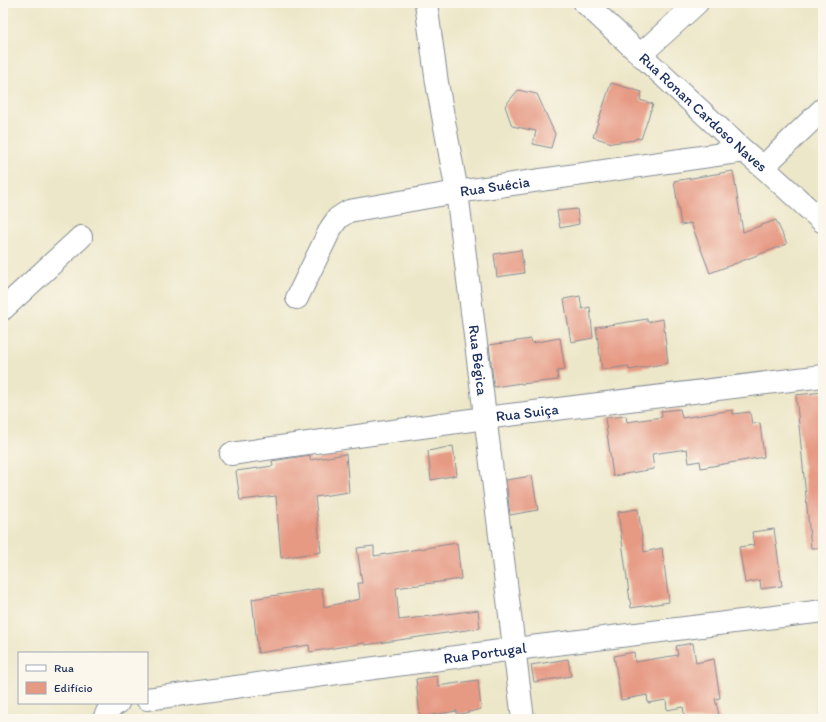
<svg xmlns="http://www.w3.org/2000/svg" width="826" height="722" font-family="Itim,sans-serif">
  <style>
    .building { fill: #e69983 }
    .lines { fill: none; stroke-linecap: round; stroke-linejoin: round }
    .street-casing { stroke: #848b94; stroke-width: 24 }
    .street { stroke: #fff; stroke-width: 22 }
    .labels { text-anchor: middle; dominant-baseline: central; stroke-width: 3; stroke-linejoin: round; paint-order: stroke }
    .street-label { font-size: 15px; fill: #1b2f5e; stroke: #fbf7ec }
  </style>
  <rect width="100%" height="100%" fill="#fbf7ec"/>
  <filter id="ink" filterUnits="userSpaceOnUse"><feTurbulence type="fractalNoise" baseFrequency=".025" numOctaves="2"/><feDisplacementMap in="SourceGraphic" scale="8" xChannelSelector="R" yChannelSelector="G"/><feConvolveMatrix kernelMatrix="1 2 1 2 8 2 1 2 1" color-interpolation-filters="sRGB"/></filter>
  <filter id="wash" filterUnits="userSpaceOnUse"><feTurbulence type="fractalNoise" baseFrequency=".012" numOctaves="4" result="noise"/><feDisplacementMap in="SourceGraphic" scale="16" xChannelSelector="R" yChannelSelector="G"/><feGaussianBlur stdDeviation="0.9" result="paint"/><feColorMatrix in="noise" values="0 0 0 0 0 0 0 0 0 0 0 0 0 0 0 0 0 1.4 0 .05"/><feComposite in="paint" operator="in"/></filter>
  <g filter="url(#wash)">
    <rect width="100%" height="100%" fill="#ede7c9"/>
    <g id="blocks">
      <g class="building">
        <polygon points="611,83 642,92 640,100 653,104 641,139 636,138 635,140 612,143 593,137"/>
        <polygon points="518,90 537,94 555,134 551,148 533,144 536,131 512,126 505,106"/>
        <polygon points="733,171 743,232 776,220 787,244 710,273 691,223 681,225 674,181"/>
        <polygon points="577,209 579,224 560,228 557,211"/>
        <polygon points="521,250 524,273 497,277 494,254"/>
        <polygon points="580,296 582,309 590,307 593,338 571,342 564,299"/>
        <polygon points="647,319 647,322 663,319 668,363 629,370 628,366 602,370 596,327"/>
        <polygon points="560,338 565,370 557,371 558,380 521,384 521,383 494,387 489,345 531,339 532,343"/>
        <polygon points="823,392 823,548 811,548 796,395"/>
        <polygon points="680,409 682,418 733,410 733,414 750,412 752,424 760,423 764,457 701,468 700,461 689,463 687,449 652,454 654,469 613,476 605,418 626,416 627,422 662,417 661,411"/>
        <polygon points="453,446 457,475 431,480 428,451"/>
        <polygon points="346,454 349,492 315,497 321,552 281,558 276,496 240,500 236,471 273,466 272,461 310,455 310,460"/>
        <polygon points="532,476 538,510 510,515 506,480"/>
        <polygon points="638,509 644,552 662,548 669,602 631,608 618,512"/>
        <polygon points="774,529 782,586 761,589 760,580 745,583 739,547 754,545 752,532"/>
        <polygon points="457,543 461,579 396,588 399,620 478,610 480,628 365,645 364,643 310,652 309,645 258,653 252,599 322,588 324,607 360,599 358,583 362,583 357,548 374,546 374,556"/>
        <polygon points="693,643 696,663 714,659 720,698 715,699 720,719 685,719 683,707 667,710 666,700 648,703 647,695 621,700 614,656 634,652 635,662 659,658 678,655 676,646"/>
        <polygon points="568,659 571,676 534,682 531,665"/>
        <polygon points="437,676 438,686 478,680 481,709 457,715 457,711 420,717 416,679"/>
      </g>
    </g>
  </g>
  <g filter="url(#ink)">
    <use href="#blocks" fill-opacity="0" stroke="#848b94" stroke-width="1"/>
    <g class="lines">
      <defs>
        <g id="street">
          <path id="s1" d="M 426,3 L 437,83 L 457,192 L 523,719"/>
          <path id="s2" d="M 585,3 L 744,151 L 763,167 L 823,222"/>
          <polyline points="640,55 697,3"/>
          <polyline points="763,167 823,109"/>
          <path id="s3" d="M 297,298 L 331,228 L 338,218 L 349,211 L 457,192 L 744,151"/>
          <polyline points="3,309 81,237"/>
          <path id="s4" d="M 231,454 L 485,418 L 823,376"/>
          <path id="s5" d="M 147,699 L 515,649 L 823,611"/>
          <polyline points="104,719 109,708 118,703"/>
        </g>
      </defs>
      <use href="#street" class="street-casing"/>
      <use href="#street" class="street"/>
    </g>
  </g>
  <g class="labels">
    <g class="street-label">
      <text stroke="none"><textPath href="#s2" startOffset="161">Rua Ronan Cardoso Naves</textPath></text>
      <text stroke="none"><textPath href="#s3" startOffset="251">Rua Suécia</textPath></text>
      <text stroke="none"><textPath href="#s1" startOffset="361">Rua Bégica</textPath></text>
      <text stroke="none"><textPath href="#s4" startOffset="299">Rua Suiça</textPath></text>
      <text stroke="none"><textPath href="#s5" startOffset="341">Rua Portugal</textPath></text>
    </g>
  </g>
  <rect width="826" height="722" fill="none" stroke="#fbf7ec" stroke-width="16"/>
  <rect x="18" y="652" width="130" height="52" fill="#fbf7ec" stroke="#a1a7b3"/>
  <rect x="26" y="665" width="20" height="6" fill="#ffffff" stroke="#a1a7b3"/>
  <text x="54" y="672" font-size="12" fill="#1b2f5e">Rua</text>
  <rect x="26" y="682" width="20" height="12" fill="#e69983" stroke="#a1a7b3"/>
  <text x="54" y="692" font-size="12" fill="#1b2f5e">Edifício</text>
</svg>
